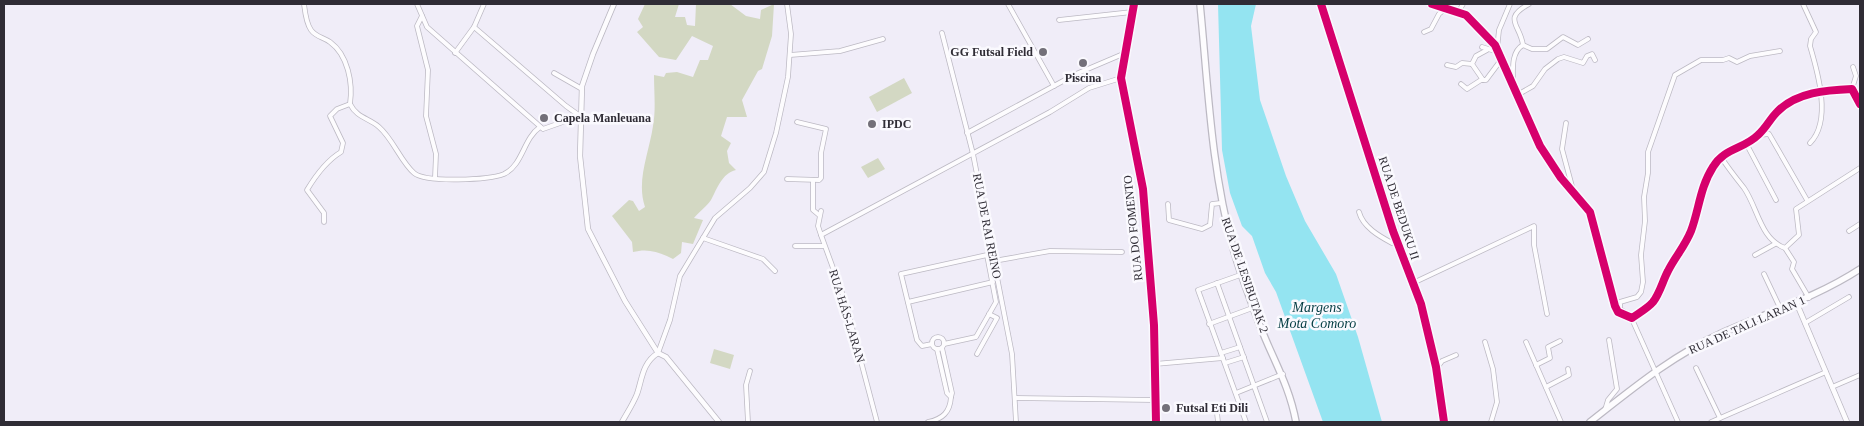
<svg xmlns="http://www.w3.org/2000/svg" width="1864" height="426" font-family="Georgia,serif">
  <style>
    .green { fill: #d3d8c3 }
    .water { fill: #94e4f1 }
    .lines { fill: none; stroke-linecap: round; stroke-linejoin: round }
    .minor-casing { stroke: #bcb9c3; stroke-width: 5.5 }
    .tertiary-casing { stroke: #bcb9c3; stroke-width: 6 }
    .primary-casing { stroke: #bcb9c3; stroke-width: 8 }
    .minor { stroke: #fdfcfe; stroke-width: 4 }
    .tertiary { stroke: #fdfcfe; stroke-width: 4.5 }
    .primary { stroke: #fdfcfe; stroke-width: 5.5 }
    .cycleway-casing { stroke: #faf9fe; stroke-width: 11 }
    .cycleway { stroke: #d6006c; stroke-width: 8 }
    .poi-dot { fill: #737079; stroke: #faf9fe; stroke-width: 2 }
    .labels { text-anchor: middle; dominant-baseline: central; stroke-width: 5; stroke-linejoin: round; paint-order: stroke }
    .poi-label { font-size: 12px; font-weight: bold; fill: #2f2c35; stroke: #faf9fe; text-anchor: start }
    .street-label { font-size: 12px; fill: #2f2c35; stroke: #faf9fe }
    .water-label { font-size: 14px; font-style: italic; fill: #043d43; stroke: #faf9fe }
  </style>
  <rect width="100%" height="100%" fill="#f0edf8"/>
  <g class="green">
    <path d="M 645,4 L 679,4 L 675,17 L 685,17 L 687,25 L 695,26 L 696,4 L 730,4 L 746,16 L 760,19 L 761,10 L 774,4 L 772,36 L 762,69 L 758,71 L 742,100 L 747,117 L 727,117 L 721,136 L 731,143 L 727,151 L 729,163 L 736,170 C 722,173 717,189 711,200 C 707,206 699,212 694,218 L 703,220 L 693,244 L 682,242 L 681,253 L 673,259 C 659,252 648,248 633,252 L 632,242 L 612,216 L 629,200 L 633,201 L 639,211 L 645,207 C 636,181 649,153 653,126 C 656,110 654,92 654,75 L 664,77 L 666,73 L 677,72 L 693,77 L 700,60 L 708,60 L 713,46 L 692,36 L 676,60 L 659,57 L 637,32 L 643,27 L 638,19 Z"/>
    <polygon points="904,78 912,93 877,112 869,97"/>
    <polygon points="878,158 885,169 868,178 861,167"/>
    <polygon points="714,349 734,355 730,369 710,363"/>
  </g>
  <polygon class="water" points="1218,4 1256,4 1251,26 1260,100 1286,176 1305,221 1336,274 1358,337 1382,422 1323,422 1276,292 1265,273 1252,236 1242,226 1230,193 1222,150"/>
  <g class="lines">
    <defs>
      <g id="minor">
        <path d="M 304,4 C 305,12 306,23 311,30 C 316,37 323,37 330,42 C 348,55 353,83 350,104 L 337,109 L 330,116 L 343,143 L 341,152 C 326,161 316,175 307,190 L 324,213 L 324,222"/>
        <polyline points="417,4 427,27 543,129 580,116"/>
        <polyline points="1008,4 1054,86"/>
        <polyline points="1321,4 1393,231 1421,304 1436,367 1444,422"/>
        <path d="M 1432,4 L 1466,15 L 1495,45 L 1540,146 L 1561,178 L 1590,212 L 1615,306 L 1618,312 L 1632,318 C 1639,313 1648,308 1653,302 C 1660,293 1663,280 1668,271 C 1675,257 1685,246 1691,231 C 1699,210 1700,187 1713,167 C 1724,148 1744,149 1758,135 C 1766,128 1770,119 1777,112 C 1796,92 1827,90 1852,89 L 1860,104"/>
        <path d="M 1803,4 L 1816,32 L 1811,39 L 1810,46 C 1818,73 1832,121 1810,143"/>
        <polyline points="1459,11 1463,4"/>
        <polyline points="422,16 417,26 428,70 426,116 436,154 435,178"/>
        <polyline points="1059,20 1132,12"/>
        <polyline points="474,27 566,106 580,116"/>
        <polyline points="1424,32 1431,29 1439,14 1445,9"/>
        <polyline points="942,33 973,154 1012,354 1016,422"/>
        <path d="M 1523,45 C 1520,24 1502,19 1529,4"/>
        <polyline points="1482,47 1498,52"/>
        <polyline points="1497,49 1499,30 1510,4"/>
        <polyline points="455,53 474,27 484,4"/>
        <polyline points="790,55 840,51 883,39"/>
        <polyline points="1447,65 1456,67 1462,63 1472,64"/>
        <polyline points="554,73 582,89"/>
        <polyline points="1483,80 1472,64 1476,56 1487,50"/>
        <path d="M 1513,81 C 1513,69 1511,52 1523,45 L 1532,49 L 1547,49 L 1563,37 L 1578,45 L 1588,39"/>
        <polyline points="1461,84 1467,89 1481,80 1486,80 1501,60"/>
        <polyline points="1852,89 1856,76 1853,67"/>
        <polyline points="1519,94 1533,86 1545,69 1558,59 1564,57 1583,63 1587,56 1592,54 1595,60"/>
        <path d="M 350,104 C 357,118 369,118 379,127 C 393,139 401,162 414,173 C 426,183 489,180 504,174 C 523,165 523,139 540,127"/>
        <polyline points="1566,123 1562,149 1573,190"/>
        <polyline points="967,133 1076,74 1123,54"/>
        <polyline points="1759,135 1769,134 1807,200"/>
        <polyline points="1747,145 1776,200"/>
        <path d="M 1721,157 C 1728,168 1736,178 1744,188 C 1758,208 1760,239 1785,248"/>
        <polyline points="787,179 819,180 821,178 821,153 826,129 797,122"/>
        <polyline points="813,180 813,210 819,215"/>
        <polyline points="1168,204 1169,220 1202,229 1210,225 1212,204 1221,203"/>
        <polyline points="821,211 818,226 821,235 845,301 877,422"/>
        <path d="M 1359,212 C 1363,227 1379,236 1392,243 L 1397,242"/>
        <polyline points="1849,231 1860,224"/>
        <polyline points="821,235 1050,112 1089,88 1121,78"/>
        <polyline points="703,238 763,259 775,271"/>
        <polyline points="795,246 824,246"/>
        <polyline points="1755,255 1775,244"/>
        <polyline points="994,261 1050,251 1122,252"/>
        <polyline points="1243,274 1198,290 1246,422"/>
        <polyline points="1764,274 1781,310"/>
        <polyline points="1217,283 1267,422"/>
        <polyline points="1413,283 1534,226 1534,245 1547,314"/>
        <polyline points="1809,298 1792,269 1794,262 1785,248 1799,235 1796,209 1860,168"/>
        <polyline points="908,302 993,282"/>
        <polyline points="1626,313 1620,309 1620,302 1637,297 1641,292 1643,282 1641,255 1645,221 1644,197 1648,173 1648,152 1675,75 1701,60 1723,60 1729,58 1737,62 1750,56 1780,51"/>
        <polyline points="1631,317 1678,422"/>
        <polyline points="1805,323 1849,297"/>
        <polyline points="1209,324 1255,307"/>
        <circle cx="938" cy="343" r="6"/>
        <polyline points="1485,342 1493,369 1497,402 1491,422"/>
        <polyline points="1526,342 1561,422"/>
        <polyline points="932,344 922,346 917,340 901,274 987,255 996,302 976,337 944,344"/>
        <polyline points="937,349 947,393 951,397 952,393 942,348"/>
        <polyline points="658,353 670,320 680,276 715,218 750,188 764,172 776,133 788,77 791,34 787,4"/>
        <polyline points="1221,353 1240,347"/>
        <polyline points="977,354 997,318 989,314"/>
        <polyline points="1225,363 1244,357"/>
        <polyline points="1155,364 1223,358"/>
        <polyline points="1536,365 1550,358 1548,347 1560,341"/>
        <polyline points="1696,368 1720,418"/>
        <polyline points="1436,369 1442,361 1456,355"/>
        <polyline points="1546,387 1569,375 1568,369"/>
        <polyline points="1832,387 1860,375"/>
        <polyline points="1236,393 1283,374"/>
        <polyline points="1015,398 1154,400"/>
        <polyline points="1605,410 1608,400 1617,389 1609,340"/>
        <polyline points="1217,413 1218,422"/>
        <polyline points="748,422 746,385 750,371"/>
        <path d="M 928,422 C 943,419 950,412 951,397"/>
        <polyline points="1711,422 1826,372"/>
      </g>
      <g id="tertiary">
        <polyline points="614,4 593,54 582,86 580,156 588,229 625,301 658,353"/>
        <polyline points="1134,4 1121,78 1143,189 1154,325 1156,422"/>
        <polyline points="1797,304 1847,422"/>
        <polyline points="658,353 666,357 719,422"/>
        <path d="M 622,422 C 627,413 633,404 637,394 C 642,380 642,363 658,353"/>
      </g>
      <g id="primary">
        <path d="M 1200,4 C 1208,85 1211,169 1233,248 C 1240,273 1250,299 1259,323 C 1272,358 1289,384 1296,422"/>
        <path d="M 1590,422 C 1632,389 1673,355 1722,333 C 1769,312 1817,297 1860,269"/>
      </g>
    </defs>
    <use href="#minor" class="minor-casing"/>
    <use href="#tertiary" class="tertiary-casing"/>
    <use href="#primary" class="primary-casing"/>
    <use href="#minor" class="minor"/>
    <use href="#tertiary" class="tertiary"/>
    <use href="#primary" class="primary"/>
    <defs>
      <g id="cycleway">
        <polyline points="1134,4 1121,78 1143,189 1154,325 1156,422"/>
        <polyline points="1321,4 1393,231 1421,304 1436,367 1444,422"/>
        <path d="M 1432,4 L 1466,15 L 1495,45 L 1540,146 L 1561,178 L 1590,212 L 1615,306 L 1618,312 L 1632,318 C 1639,313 1648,308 1653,302 C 1660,293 1663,280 1668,271 C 1675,257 1685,246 1691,231 C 1699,210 1700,187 1713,167 C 1724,148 1744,149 1758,135 C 1766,128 1770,119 1777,112 C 1796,92 1827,90 1852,89 L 1860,104"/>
      </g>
    </defs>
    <use href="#cycleway" class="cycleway-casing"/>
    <use href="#cycleway" class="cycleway"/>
  </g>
  <g class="poi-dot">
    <circle cx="1043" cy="52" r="5"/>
    <circle cx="1083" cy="63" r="5"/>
    <circle cx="544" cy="118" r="5"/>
    <circle cx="872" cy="124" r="5"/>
    <circle cx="1166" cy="408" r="5"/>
  </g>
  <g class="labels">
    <g class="poi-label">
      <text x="1033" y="52" text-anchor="end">GG Futsal Field</text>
      <text x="1083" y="78" text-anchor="middle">Piscina</text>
      <text x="554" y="118">Capela Manleuana</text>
      <text x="882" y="124">IPDC</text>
      <text x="1176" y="408">Futsal Eti Dili</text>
    </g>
    <g class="street-label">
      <text transform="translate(1399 208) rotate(72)">RUA DE BEDUKU II</text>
      <text transform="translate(987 226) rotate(79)">RUA DE RAI REINO</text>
      <text transform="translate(1133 228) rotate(-96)">RUA DO FOMENTO</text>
      <text transform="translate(1245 275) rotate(71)">RUA DE LESIBUTAK 2</text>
      <text transform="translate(847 316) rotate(73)">RUA HÁS-LARAN</text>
      <text transform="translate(1747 325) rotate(-24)">RUA DE TALI LARAN 1</text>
    </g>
    <g class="water-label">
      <text x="1317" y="307">Margens<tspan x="1317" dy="16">Mota Comoro</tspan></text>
    </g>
  </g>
  <rect width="1864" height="426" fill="none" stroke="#2f2c35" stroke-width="10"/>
</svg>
